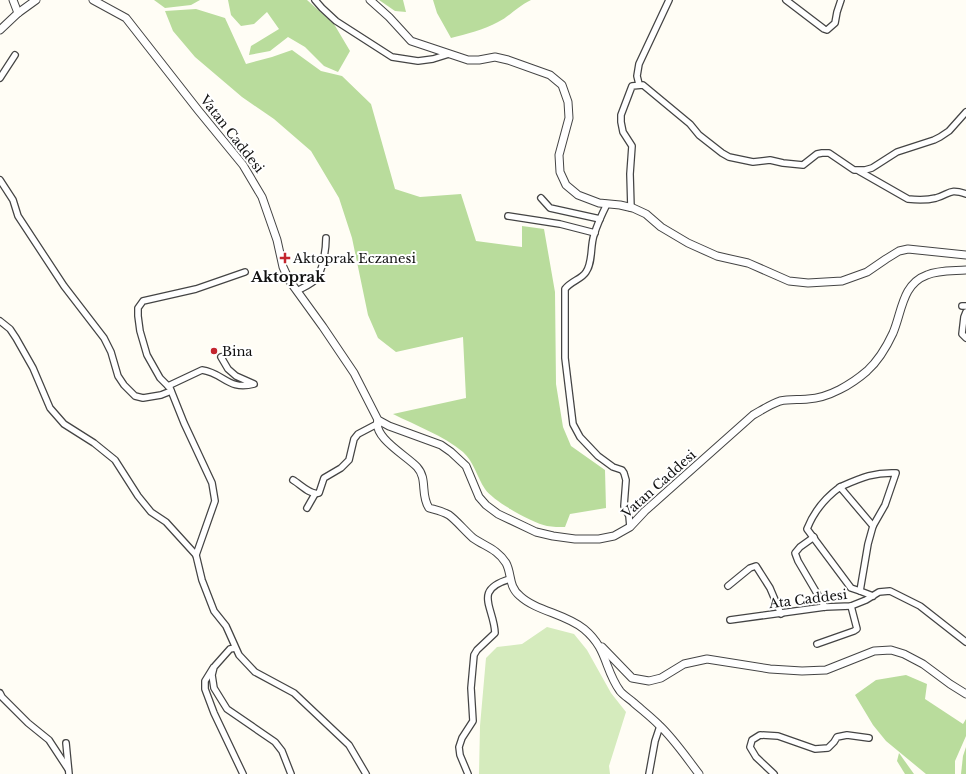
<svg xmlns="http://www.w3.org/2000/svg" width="966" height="774" font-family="'Libre Baskerville',serif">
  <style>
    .green { fill: #d5ebbd }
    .forest { fill: #b9dc9c }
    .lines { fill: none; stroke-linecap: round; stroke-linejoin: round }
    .minor-casing { stroke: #444; stroke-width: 8 }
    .tertiary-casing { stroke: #444; stroke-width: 9 }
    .minor { stroke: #fff; stroke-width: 5.5 }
    .tertiary { stroke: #fff; stroke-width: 7 }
    .poi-dot { fill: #c4262e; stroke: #fff; stroke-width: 1.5 }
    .labels { text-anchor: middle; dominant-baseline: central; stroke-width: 4; stroke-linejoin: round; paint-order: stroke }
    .street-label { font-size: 13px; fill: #111; stroke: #fff }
    .poi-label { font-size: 13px; fill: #111; stroke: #fff; text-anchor: start }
    .quarter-label { font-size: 15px; font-weight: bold; fill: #111; stroke: #fff }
  </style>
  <rect width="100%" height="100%" fill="#fffdf5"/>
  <polygon class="green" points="547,627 574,634 587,650 611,693 626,712 609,766 610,774 479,774 480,726 486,658 497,647 522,644"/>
  <g class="forest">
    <polygon points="154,0 200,0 191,5 165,8"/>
    <polygon points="228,0 307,0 334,24 350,51 338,72 324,66 305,47 288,37 270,51 249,55 251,46 279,29 267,12 254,24 241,26 231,15"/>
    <polygon points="379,0 403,0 406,12 395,11"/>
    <path d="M 433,0 L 531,0 C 518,6 510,16 498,22 C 484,30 466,34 451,38 L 437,13 Z"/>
    <path d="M 196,9 L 225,18 L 246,64 L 272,57 L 292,50 L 321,71 L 342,76 L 371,104 L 395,189 L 420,197 L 461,194 L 476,241 L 522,247 L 522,226 L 544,229 L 555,292 L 556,384 L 563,427 L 571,446 L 605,470 L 606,508 L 570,514 L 565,527 C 559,527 553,527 547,526 C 532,523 493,501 485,489 C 477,477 474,462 463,452 C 444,436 415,425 393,414 L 466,398 L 463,337 L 396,352 L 378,338 L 368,315 L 352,238 L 339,198 L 311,151 L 274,119 L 242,97 L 195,57 L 173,31 L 165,11 Z"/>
    <polygon points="906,675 927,684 925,699 963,724 966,719 966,736 955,761 955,774 926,774 886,741 873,725 855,695 876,680"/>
    <polygon points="966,747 966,774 961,774 963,756"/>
    <polygon points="899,753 914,774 905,774 897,761"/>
  </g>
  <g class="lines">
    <defs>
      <g id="minor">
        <polyline points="315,0 322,8 336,21 392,57 418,61 433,59 449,54"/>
        <polyline points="786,0 824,29 827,30 835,23 837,12 841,0"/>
        <polyline points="0,78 15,55"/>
        <polyline points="639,84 637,76 639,64 669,0"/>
        <path d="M 859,171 L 908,199 C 916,200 928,200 936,198 C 950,194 949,188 966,194"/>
        <polyline points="0,180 13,200 18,216 64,286 104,338 111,352 118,376 124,385 135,396 143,398 161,395 171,391"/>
        <polyline points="541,198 550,208 600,219"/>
        <path d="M 607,204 C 602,214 597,225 594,235 C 590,247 593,262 586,272 C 582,279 571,281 565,289 L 565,358 L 573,424 L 580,437 L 598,456 L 613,467 L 622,470 L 624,473 L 626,480 L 624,506 L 629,516 L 630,527"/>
        <polyline points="631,208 630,174 632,146 623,132 621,122 621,115 632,86 643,85 690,124 699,135 722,153 729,157 753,162 770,160 783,163 803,165 817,154 822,153 829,153 854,170 865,170 872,168 897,152 934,140 940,137 949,131 966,112"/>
        <polyline points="508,216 560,224 595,233"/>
        <path d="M 297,291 C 302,288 312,284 316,279 C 323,271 326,248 326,238"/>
        <polyline points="962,306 966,306"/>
        <polyline points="966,312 964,317 962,334 966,338"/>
        <polyline points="0,321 10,329 16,338 33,368 50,408 64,424 94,443 115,460 138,496 151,512 166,522 196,555 202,580 214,611 226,626 239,655 255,672 294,693 349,745 366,774"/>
        <path d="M 168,386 L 202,370 C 224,373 228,391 254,384 L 236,376 L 228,369 L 221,357"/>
        <path d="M 293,480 C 300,484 311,496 319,493 L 324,478 L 341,468 L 349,460 L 354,439 L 358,434 L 377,424"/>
        <path d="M 840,487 C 861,478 874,472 896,473 L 885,505 L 873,526 L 868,544 L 860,591 L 873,596"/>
        <polyline points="307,508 315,494"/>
        <polyline points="814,537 800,547 795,553 798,561 825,607"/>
        <polyline points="196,555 215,501 212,483 184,423 170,388 160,378 147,355 140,331 138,316 138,308 143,301 196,289 245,272"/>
        <polyline points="728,586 750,568 756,566 770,588 781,614"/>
        <path d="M 860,591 L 851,588 L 807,529 C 814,511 825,498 840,487 L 873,526"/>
        <polyline points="730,620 825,607 851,606 866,600 879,592 890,591 920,606 966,642"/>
        <polyline points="817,644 854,631 857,629 851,606"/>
        <polyline points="235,648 230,649 214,667 212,675 214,688 227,709 275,742 282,751 291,774"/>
        <polyline points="213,668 205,681 205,689 214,713 243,774"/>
        <polyline points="0,693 2,697 28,723 49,740 68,769"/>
        <polyline points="66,743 69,774"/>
        <path d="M 468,774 L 460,755 L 459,747 L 462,738 L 473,721 L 471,688 L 474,655 L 477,650 L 495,633 C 494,607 472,590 510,579"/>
        <polyline points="649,774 655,741 660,726"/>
        <polyline points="774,774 756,757 750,747 752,740 760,735 778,736 815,749 828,748 834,742 837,737 847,735 869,738"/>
      </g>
      <g id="tertiary">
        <polyline points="13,0 18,13"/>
        <path d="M 93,0 L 126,18 L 198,110 L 243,165 L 262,197 L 277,240 L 283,267 L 289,280 L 323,327 L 354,373 L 378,420 L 389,426 L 441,445 L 451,452 L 466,466 L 479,497 L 486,505 L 498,514 L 536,532 L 553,536 L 575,539 L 599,539 L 614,536 L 630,527 L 645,511 L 753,415 C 762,410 771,404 780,401 C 789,399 799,400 808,399 C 829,398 852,384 867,371 C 878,361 887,346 893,333 C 902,312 902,284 927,275 C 938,270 954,271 966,270"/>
        <polyline points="370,0 389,17 411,41 468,60 479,60 495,57 508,60 550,75 562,85 568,102 569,118 559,155 560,172 566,185 578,195 599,203 620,205 633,208 646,214 661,227 688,243 717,256 748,263 789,281 808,283 842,281 867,272 886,259 899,251 908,249 966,255"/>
        <polyline points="0,30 18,13 36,0"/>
        <path d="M 378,420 C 372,437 407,456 417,467 C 428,479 420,495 429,508 C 436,510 442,511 449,515 C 456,520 465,531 473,538 C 486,547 497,549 506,563 C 512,574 508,586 520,596 C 536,611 566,614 584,629 C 608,649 604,669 620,691 C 624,696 630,699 634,703 C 642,710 651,717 659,725 C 674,739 686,757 699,774"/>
        <polyline points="602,647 632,678 649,681 661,678 684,664 707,659 770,669 802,671 826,670 874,651 891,650 904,654 923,664 950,684 966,694"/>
      </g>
    </defs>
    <use href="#minor" class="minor-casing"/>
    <use href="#tertiary" class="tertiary-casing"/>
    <use href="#minor" class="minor"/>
    <use href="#tertiary" class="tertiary"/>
  </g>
  <g class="poi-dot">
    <path d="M283 252h4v4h4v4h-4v4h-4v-4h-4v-4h4z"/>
    <circle cx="214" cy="351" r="4"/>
  </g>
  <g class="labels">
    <g class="street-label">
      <text transform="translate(232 134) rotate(52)">Vatan Caddesi</text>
      <text transform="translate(659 484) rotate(-42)">Vatan Caddesi</text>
      <text transform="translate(808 599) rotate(-7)">Ata Caddesi</text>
    </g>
    <g class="poi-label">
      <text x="293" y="258">Aktoprak Eczanesi</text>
      <text x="222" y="351">Bina</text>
    </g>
    <g class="quarter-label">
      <text x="288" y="276">Aktoprak</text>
    </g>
  </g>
</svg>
